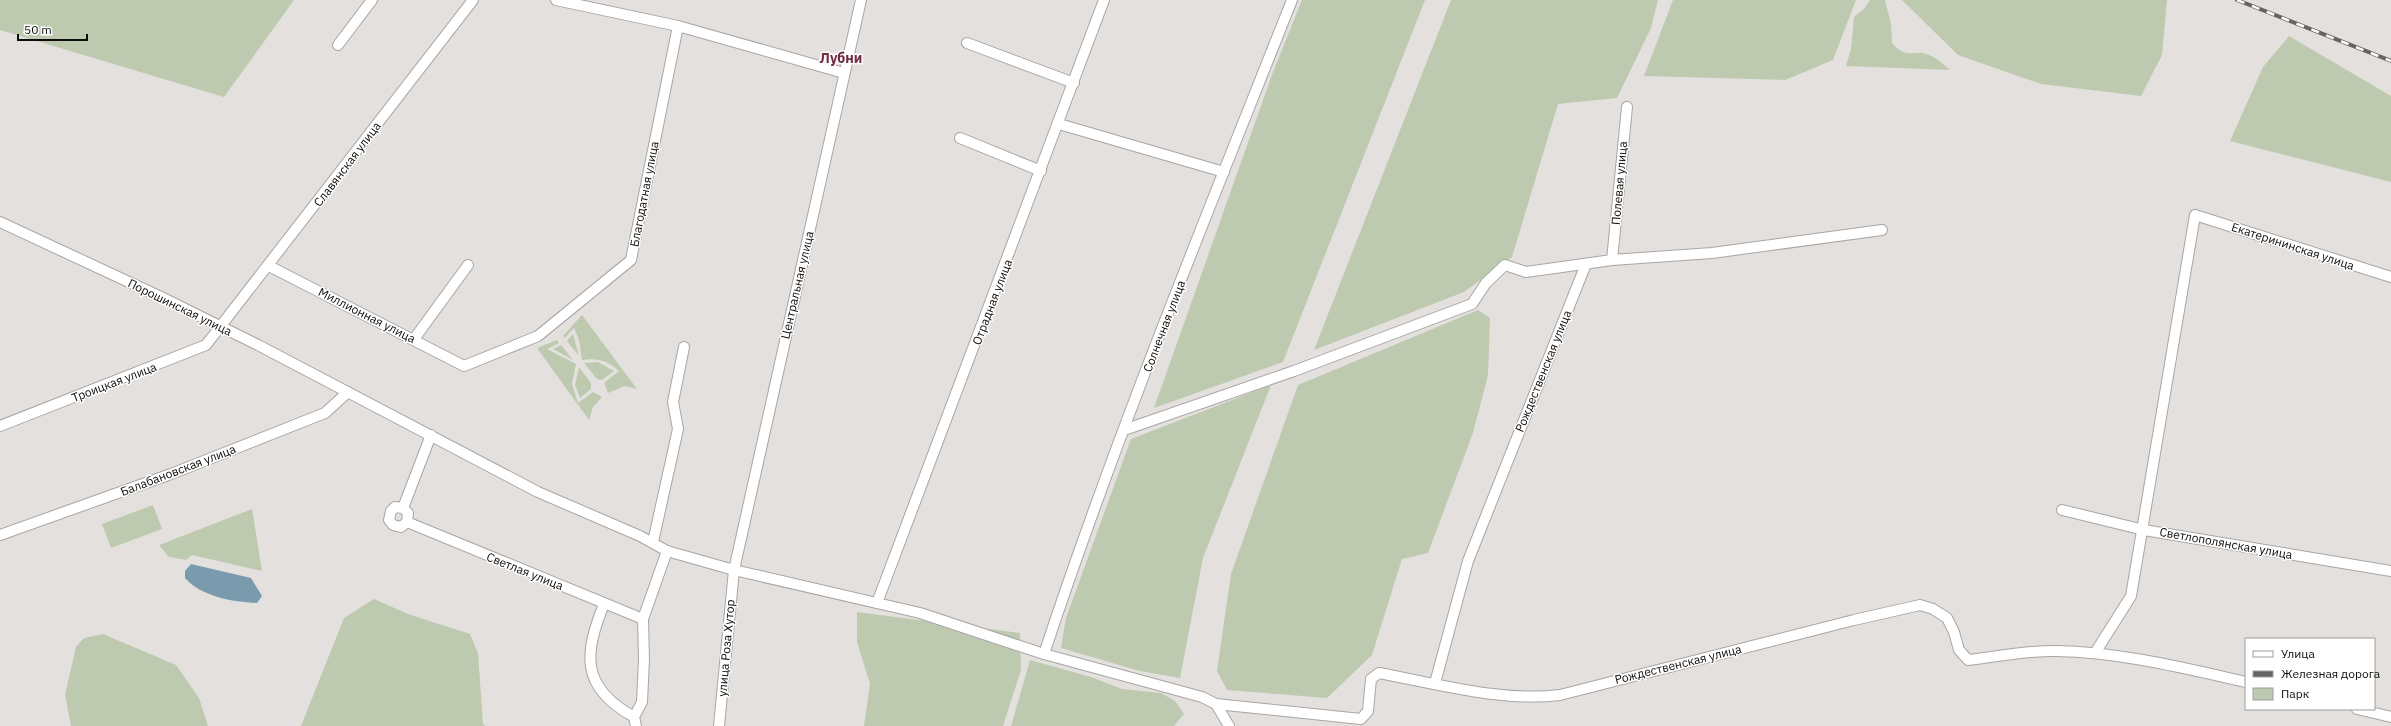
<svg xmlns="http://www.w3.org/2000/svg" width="2391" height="726" font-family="'IBM Plex Sans',sans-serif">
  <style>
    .green { fill: #bdcab0 }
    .water { fill: #799bad }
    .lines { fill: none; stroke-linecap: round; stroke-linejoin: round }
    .minor-casing { stroke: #a9a5a3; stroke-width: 12 }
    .minor { stroke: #fff; stroke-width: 10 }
    .rail-casing { stroke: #666462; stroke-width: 4 }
    .rail { stroke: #fff; stroke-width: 2.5; stroke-dasharray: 8; stroke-linecap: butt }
    .labels { text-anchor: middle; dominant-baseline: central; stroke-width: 3; stroke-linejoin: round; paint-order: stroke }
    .street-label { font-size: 12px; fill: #0d0c0b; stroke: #fff }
    .quarter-label { font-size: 14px; font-weight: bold; fill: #712c44; stroke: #fff }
  </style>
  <rect width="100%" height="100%" fill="#e4e0de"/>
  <g class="green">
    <polygon points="0,0 294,0 224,97 0,30"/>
    <polygon points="1302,0 1425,0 1283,362 1154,408 1273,72"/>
    <polygon points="1451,0 1658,0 1651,28 1617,98 1558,104 1512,257 1464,292 1314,350"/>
    <polygon points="1673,0 1856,0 1833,60 1785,80 1644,76"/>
    <path d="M 1870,0 L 1885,0 L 1891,24 L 1892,43 C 1907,61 1914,48 1929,55 C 1937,58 1944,65 1950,70 L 1846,66 L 1851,49 L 1854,17 L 1864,9 Z"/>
    <polygon points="1902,0 2167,0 2162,55 2141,96 2041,84 1958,55"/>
    <polygon points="2289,36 2391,96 2391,182 2230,141 2263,67"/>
    <polygon points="1478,310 1490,318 1488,375 1473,433 1428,553 1402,559 1372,655 1327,698 1227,690 1217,671 1231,574 1298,385"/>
    <path d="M 582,315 L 637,389 L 625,386 L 608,393 L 604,383 L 619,371 C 607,360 597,358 582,360 L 579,340 L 574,328 L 565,338 L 563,336 Z"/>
    <polygon points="573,334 579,356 567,341"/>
    <polygon points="557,340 559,343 547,349 576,364 572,384 578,403 593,392 602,397 593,407 589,420 537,348"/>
    <polygon points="561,345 573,360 553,349"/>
    <polygon points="598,362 614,371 602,380 597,379 584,363"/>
    <polygon points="579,367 591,383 591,389 580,398 575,385"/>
    <polygon points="1271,385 1203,558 1180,678 1140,671 1061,648 1066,618 1131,439"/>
    <polygon points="153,505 162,529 111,548 102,524"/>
    <polygon points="252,509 262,571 192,555 186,560 169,557 159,545"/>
    <polygon points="374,599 408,614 470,634 478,653 483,724 486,726 301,726 344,618"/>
    <polygon points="857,612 1020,633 1021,670 1003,726 864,726 870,684 857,642"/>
    <polygon points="103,634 176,665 199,698 208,726 71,726 65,695 76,647 84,638"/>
    <polygon points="1030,660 1091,677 1122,689 1161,693 1175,701 1184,714 1174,726 1011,726"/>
  </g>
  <path class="water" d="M 191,564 L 251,578 L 262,596 L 257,603 C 233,602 202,597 185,578 L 185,571 Z"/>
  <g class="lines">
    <defs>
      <g id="minor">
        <polyline points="556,0 678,26 844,73"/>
        <polyline points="967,43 1074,83"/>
        <polyline points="338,45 372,0"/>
        <polyline points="1059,124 1224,172"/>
        <polyline points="960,138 1041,171"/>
        <path d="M 0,222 L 161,297 L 258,345 L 538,492 L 640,536 L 667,551 L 734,570 L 920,613 L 1044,654 L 1202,697 L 1216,704 L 1361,719 L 1368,711 L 1371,679 L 1379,673 C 1438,684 1500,702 1560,695 L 1854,620 L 1920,605 L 1933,609 L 1947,618 L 1954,632 L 1959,650 L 1968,660 C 1997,657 2027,650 2056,651 C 2120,652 2184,668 2246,682"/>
        <polyline points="1612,260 1627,107"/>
        <polyline points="269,266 464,366 538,336 631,260 678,26"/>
        <polyline points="414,339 468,265"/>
        <polyline points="0,426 206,345 473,0"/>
        <polyline points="1124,430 1294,371 1472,304 1486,283 1505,265 1526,272 1612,260 1712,253 1882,230"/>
        <polyline points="403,508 431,435"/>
        <polyline points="2062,510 2144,530 2391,571"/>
        <polyline points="407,522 401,527 393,525 389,520 391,511 395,507 403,508 408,513 407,522 643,619"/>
        <polyline points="0,535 171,474 325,413 348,392"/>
        <polyline points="653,542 678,429 673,402 684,347"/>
        <polyline points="877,603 1104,0"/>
        <path d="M 604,604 C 584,654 580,687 634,717"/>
        <polyline points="2095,653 2131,596 2195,215 2391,277"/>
        <path d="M 1044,654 C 1117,433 1206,217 1292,0"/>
        <polyline points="1435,683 1468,561 1586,264"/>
        <polyline points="1216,704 1229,726"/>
        <polyline points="2357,709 2391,717"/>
        <polyline points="636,726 634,717 642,702 644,659 643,619 667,551"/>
        <polyline points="719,726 734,570 861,0"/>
      </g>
    </defs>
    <use href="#minor" class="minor-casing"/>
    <use href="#minor" class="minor"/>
    <defs>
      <polyline id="rail" points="2237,0 2391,61"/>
    </defs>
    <use href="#rail" class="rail-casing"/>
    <use href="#rail" class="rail"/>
  </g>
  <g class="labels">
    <g class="street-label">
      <text transform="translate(347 164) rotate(-53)">Славянская улица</text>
      <text transform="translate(1619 183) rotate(-85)">Полевая улица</text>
      <text transform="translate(644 194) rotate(-79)">Благодатная улица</text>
      <text transform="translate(2293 246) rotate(18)">Екатерининская улица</text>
      <text transform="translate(797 285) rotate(-77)">Центральная улица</text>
      <text transform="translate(992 302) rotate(-69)">Отрадная улица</text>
      <text transform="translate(180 307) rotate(26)">Порошинская улица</text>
      <text transform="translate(367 315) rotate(27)">Миллионная улица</text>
      <text transform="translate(1164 326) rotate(-69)">Солнечная улица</text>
      <text transform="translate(1543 371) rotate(-68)">Рождественская улица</text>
      <text transform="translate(114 382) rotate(-21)">Троицкая улица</text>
      <text transform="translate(178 470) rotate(-21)">Балабановская улица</text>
      <text transform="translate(2226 543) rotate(10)">Светлополянская улица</text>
      <text transform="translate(525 571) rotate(22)">Светлая улица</text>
      <text transform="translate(726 648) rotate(-85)">улица Роза Хутор</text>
      <text transform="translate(1678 664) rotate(-14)">Рождественская улица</text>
    </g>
    <g class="quarter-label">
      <text x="841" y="58">Лубни</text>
    </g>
  </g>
  <rect x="2245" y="638" width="130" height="72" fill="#ffffff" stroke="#9e9e9d"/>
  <rect x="2253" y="651" width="20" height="6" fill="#ffffff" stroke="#9e9e9d"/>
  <text x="2281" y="658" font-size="12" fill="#0d0c0b">Улица</text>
  <rect x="2253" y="671" width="20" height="6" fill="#666462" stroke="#9e9e9d"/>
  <text x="2281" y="678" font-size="12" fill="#0d0c0b">Железная дорога</text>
  <rect x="2253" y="688" width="20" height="12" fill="#bdcab0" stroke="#9e9e9d"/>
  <text x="2281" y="698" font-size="12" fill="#0d0c0b">Парк</text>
  <path d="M18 34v6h69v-6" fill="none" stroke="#0d0c0b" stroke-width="2"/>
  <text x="24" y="34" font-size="12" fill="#0d0c0b" stroke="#ffffff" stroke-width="3" paint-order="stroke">50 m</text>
</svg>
